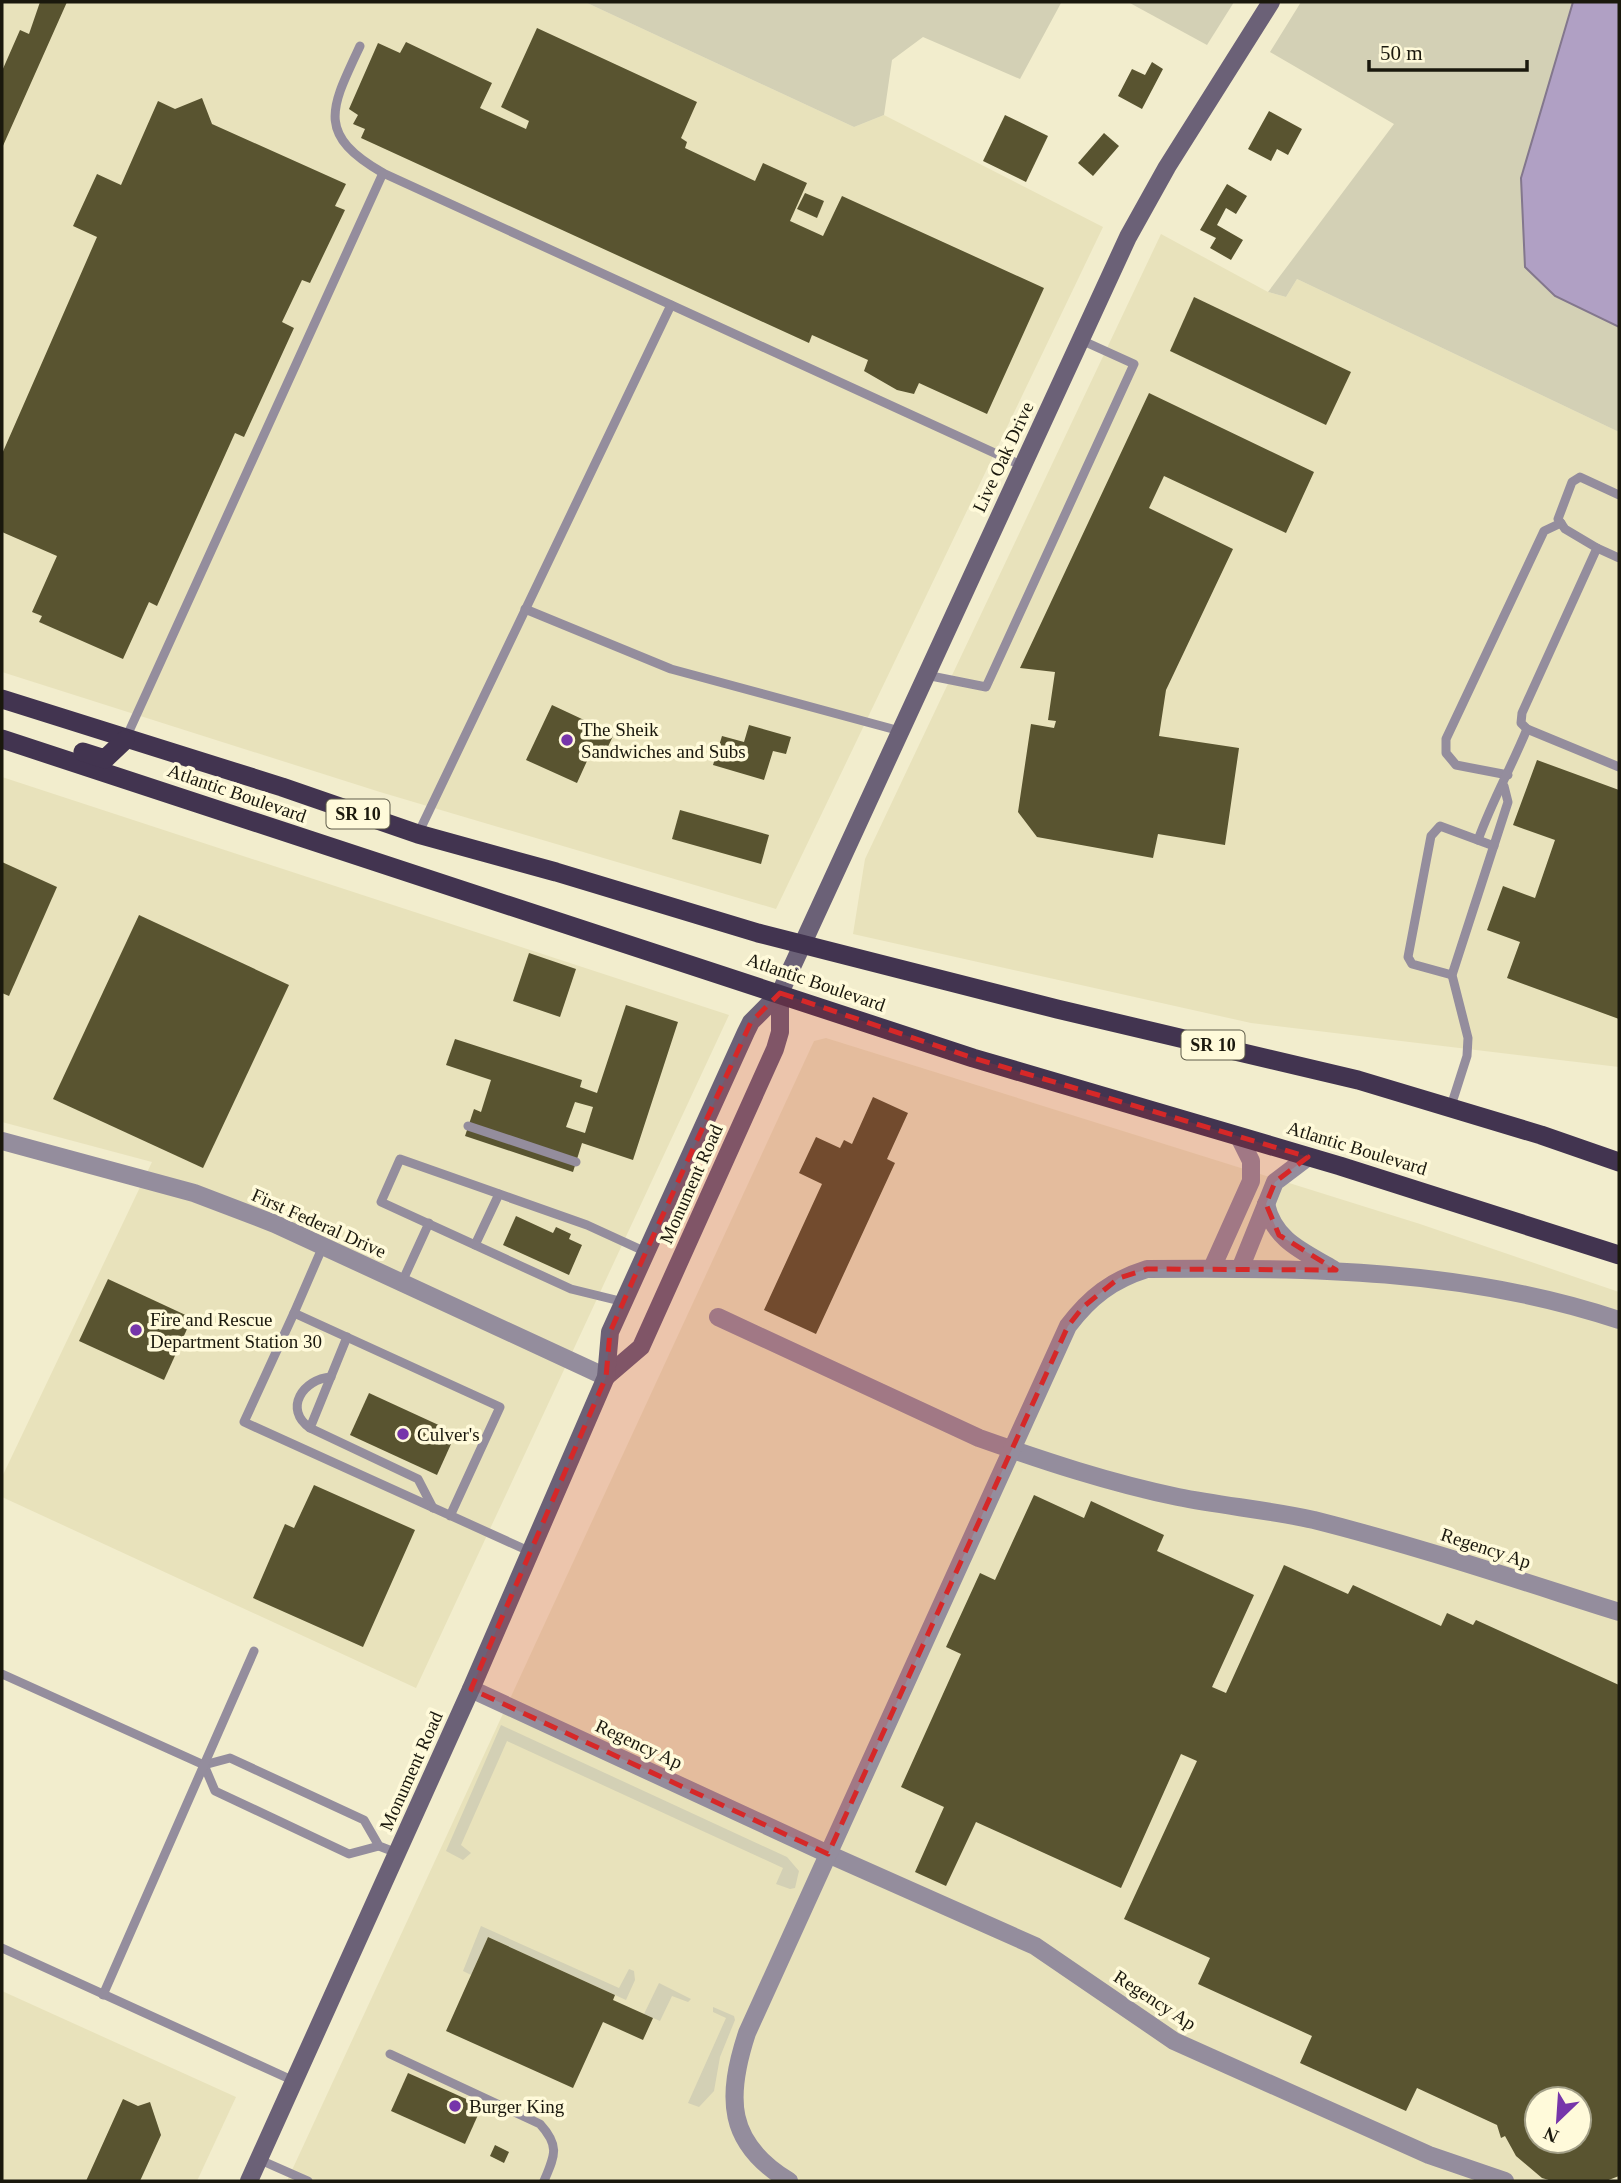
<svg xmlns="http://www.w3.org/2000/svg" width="1621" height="2183" font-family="'Times New Roman',serif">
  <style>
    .built { fill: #e8e2bb; fill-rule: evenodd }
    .green { fill: #d3d0b5 }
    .water { fill: #b0a0c4; stroke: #83778d; stroke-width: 2 }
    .building { fill: #595430; fill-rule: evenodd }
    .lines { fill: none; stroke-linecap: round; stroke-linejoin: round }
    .service { stroke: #948d9d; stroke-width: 9 }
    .minor { stroke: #948d9d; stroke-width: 18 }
    .secondary { stroke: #6b6177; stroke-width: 18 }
    .trunk { stroke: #423450; stroke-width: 19 }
    .marked { fill: #d62828; fill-opacity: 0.2; stroke: #d62828; stroke-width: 5; stroke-dasharray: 14 9; stroke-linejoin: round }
    .poi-dot { fill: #7635aa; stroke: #fffada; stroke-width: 2.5 }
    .labels { text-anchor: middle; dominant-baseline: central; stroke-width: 7; stroke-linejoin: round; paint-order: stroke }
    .shield { fill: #fffada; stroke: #5f5c4a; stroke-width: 2 }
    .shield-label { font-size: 18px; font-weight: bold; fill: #1a180d }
    .street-label { font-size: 19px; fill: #1a180d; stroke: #fffada }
    .poi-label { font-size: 19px; fill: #1a180d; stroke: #fffada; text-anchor: start }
  </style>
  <rect width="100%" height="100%" fill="#f2edcd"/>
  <g class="built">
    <polygon points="2,2 585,2 854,127 884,115 1103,227 776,909 380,792 2,672"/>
    <polygon points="1161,234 1268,292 1286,297 1297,279 1619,432 1619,1067 1251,1023 853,934 865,859"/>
    <polygon points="2,777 729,1015 416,1688 2,1497 2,1477 152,1162 2,1122"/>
    <path d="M 826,1038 L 1420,1224 L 1619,1292 L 1619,2181 L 287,2181 L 814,1041 ZM 1537,2099 L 1579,2099 L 1579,2141 L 1537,2141 Z"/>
    <polygon points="2,1991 236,2097 197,2181 2,2181"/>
  </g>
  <g class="green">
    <polygon points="585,2 1066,2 1061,3 1020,79 923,37 892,60 884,115 854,127"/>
    <polygon points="1128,2 1234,2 1207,45"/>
    <polygon points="1301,2 1573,2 1521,178 1555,296 1619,327 1619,432 1297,279 1286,297 1268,292 1394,124 1270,52"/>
    <polygon points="501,1725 787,1857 799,1871 795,1888 790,1889 776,1884 783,1868 507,1741 461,1845 471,1853 463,1860 446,1851"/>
    <polygon points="481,1926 619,1988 629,1969 634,1971 635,1980 626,2000 488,1937 471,1975 463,1971"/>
    <polygon points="659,1983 691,1999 688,2002 672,1996 660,2021 644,2014"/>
    <polygon points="713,2007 734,2016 735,2020 720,2057 714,2091 699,2107 688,2103 726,2018 713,2012"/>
  </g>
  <polygon class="water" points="1573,2 1619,2 1619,327 1555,296 1525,267 1521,178"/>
  <g class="building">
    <polygon points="40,2 67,2 2,148 2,71 20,30 29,34"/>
    <polygon points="537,28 697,102 681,138 687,142 685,148 755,181 763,163 807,183 790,221 823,236 842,196 1044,288 987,414 919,383 914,394 897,390 864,371 868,360 812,335 809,343 361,138 365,129 353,124 358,115 349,109 378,43 400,53 406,42 492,83 480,108 526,129 529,121 501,107"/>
    <polygon points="1152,62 1163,69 1142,109 1118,96 1132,69 1145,75"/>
    <polygon points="202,98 212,124 346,184 335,206 345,210 310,283 302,280 282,322 294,328 244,437 235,433 157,606 149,602 123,659 39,622 42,616 32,612 57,556 2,532 2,454 97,237 73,226 97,174 121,185 158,101 175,109"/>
    <polygon points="1269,111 1302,129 1288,155 1277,149 1271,161 1248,149"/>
    <polygon points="1005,115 1048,136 1026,182 983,161"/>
    <polygon points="1104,133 1119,146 1093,176 1078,163"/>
    <polygon points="1227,184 1247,196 1236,214 1226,208 1217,225 1243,240 1231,260 1210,248 1216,238 1200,230"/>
    <polygon points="805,193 824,201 817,218 797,209"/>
    <polygon points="1194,297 1351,372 1326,425 1170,351"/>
    <polygon points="1149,393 1314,472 1286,533 1164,476 1149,508 1233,549 1166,690 1159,736 1239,748 1225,845 1158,834 1153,858 1037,837 1018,812 1031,724 1054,728 1056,721 1048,720 1055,672 1020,668"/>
    <polygon points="552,705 614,734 604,755 592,750 577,783 526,760"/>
    <polygon points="749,725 791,737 786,754 773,751 764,780 713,765 722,736 744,742"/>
    <polygon points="1537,760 1619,790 1619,1019 1507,978 1520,942 1487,930 1503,886 1535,898 1555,840 1513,825"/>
    <polygon points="680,810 769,835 761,864 672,839"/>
    <polygon points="2,862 57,887 9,996 2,993"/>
    <polygon points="139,915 289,985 203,1168 53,1099"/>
    <polygon points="529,953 576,969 560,1017 513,1001"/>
    <path d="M 626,1005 L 678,1022 L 633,1160 L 582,1143 L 573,1172 L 465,1136 L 474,1109 L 481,1112 L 491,1080 L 446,1065 L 455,1039 L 582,1080 L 580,1087 L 597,1093 ZM 575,1102 L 593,1107 L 585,1133 L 566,1127 Z"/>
    <polygon points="873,1097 908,1113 887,1159 895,1163 816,1334 764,1310 822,1184 799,1173 816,1137 840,1148 844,1140 852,1144"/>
    <polygon points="516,1216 553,1233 556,1227 571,1234 569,1239 582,1245 569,1275 503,1245"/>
    <polygon points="108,1279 192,1318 164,1380 79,1341"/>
    <polygon points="369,1393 456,1433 437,1475 350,1435"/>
    <polygon points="314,1485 415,1530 363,1647 253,1598 285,1524 294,1528"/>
    <path d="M 1034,1495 L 1084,1518 L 1091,1501 L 1164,1535 L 1157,1551 L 1254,1595 L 1212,1687 L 1226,1693 L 1284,1565 L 1348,1594 L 1353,1585 L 1441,1626 L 1447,1613 L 1473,1625 L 1476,1620 L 1619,1685 L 1619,2176 L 1606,2181 L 1552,2181 L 1542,2178 L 1516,2156 L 1505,2136 L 1501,2138 L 1497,2125 L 1417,2088 L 1406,2111 L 1300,2063 L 1312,2036 L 1198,1984 L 1210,1958 L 1124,1919 L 1197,1761 L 1181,1754 L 1121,1888 L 976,1822 L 946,1886 L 915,1872 L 944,1807 L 901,1787 L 961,1654 L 946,1647 L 980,1573 L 995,1580 ZM 1537,2099 L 1579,2099 L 1579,2141 L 1537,2141 Z"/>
    <polygon points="488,1937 615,1995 613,2000 653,2018 643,2040 603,2022 573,2088 446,2031"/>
    <polygon points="408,2073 482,2106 465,2144 391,2111"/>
    <polygon points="123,2099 138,2106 150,2102 161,2135 140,2181 86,2181"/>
    <polygon points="495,2145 509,2152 504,2163 490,2156"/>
  </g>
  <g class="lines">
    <g class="service">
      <path d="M 360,46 C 331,108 315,134 383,173 L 1023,466"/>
      <polyline points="1619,495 1580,477 1572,482 1558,519 1565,529 1597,548 1522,713 1521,723 1527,729 1619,767"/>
      <polyline points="1597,548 1619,558"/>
      <polyline points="525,609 671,669 900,731"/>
      <polyline points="926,675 986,687 1134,364 1081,340"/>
      <polyline points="126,738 383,173"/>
      <polyline points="1508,775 1456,765 1446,753 1446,739 1544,531 1561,523"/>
      <polyline points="418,834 671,305"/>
      <path d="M 1478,840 C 1492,801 1511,768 1527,729"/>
      <polyline points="1452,975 1412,964 1408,957 1431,836 1440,826 1494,846"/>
      <polyline points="1451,1106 1467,1056 1468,1038 1452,975 1508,802 1504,786"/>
      <polyline points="468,1126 576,1162"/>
      <polyline points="475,1245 499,1194"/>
      <polyline points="402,1282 429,1223"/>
      <polyline points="624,1302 571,1289 381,1202 400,1159 587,1225 646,1252"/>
      <polyline points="294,1313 323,1246"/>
      <polyline points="347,1337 310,1428 418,1479 433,1508"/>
      <path d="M 310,1428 C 283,1409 303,1379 331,1377"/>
      <polyline points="450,1516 500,1407 294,1313 244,1422 531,1552"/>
      <polyline points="2,1674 204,1765 230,1758 364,1820 379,1846 397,1853"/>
      <polyline points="204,1765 215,1791 349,1854 379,1846"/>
      <polyline points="2,1948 294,2081"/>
      <polyline points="103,1995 254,1651"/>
      <path d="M 390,2054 L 540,2124 C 560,2146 555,2155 544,2181"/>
      <polyline points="258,2159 308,2181"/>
    </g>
    <g class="minor">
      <polyline points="2,1141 194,1193 275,1224 606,1377"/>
      <path d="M 1266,1204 C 1274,1240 1302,1251 1333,1269"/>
      <polyline points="1212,1268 1251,1181 1251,1161 1239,1137"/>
      <polyline points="1240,1269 1275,1182 1308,1157"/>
      <path d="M 718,1317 L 979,1438 C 1044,1461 1110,1483 1178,1497 C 1223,1506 1269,1510 1314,1520 C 1417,1546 1518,1580 1619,1612"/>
      <polyline points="471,1689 828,1854 1035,1946 1174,2041 1429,2155 1505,2181"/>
      <path d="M 789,2181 C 726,2143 726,2097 747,2033 L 1068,1326 C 1090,1297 1112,1280 1147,1269 C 1307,1267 1466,1269 1619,1320"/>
    </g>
    <g class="secondary">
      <polyline points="606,1377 641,1347 775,1049 780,1032 780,993"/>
      <polyline points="249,2181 471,1689 606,1377 610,1332 746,1032 751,1022 780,993 1128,237 1167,167 1271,2"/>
    </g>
    <g class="trunk">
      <polyline points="2,699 282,787 418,834 556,872 758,933 1057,1009 1358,1080 1541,1135 1619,1162"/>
      <polyline points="2,739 973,1058 1340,1166 1619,1255"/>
      <polyline points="83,752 105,759 125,740"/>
    </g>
  </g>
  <path class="marked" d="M 780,993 L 973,1058 L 1308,1157 L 1275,1182 L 1266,1204 L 1279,1235 L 1336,1270 L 1147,1269 L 1119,1278 L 1083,1307 L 1068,1326 L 828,1854 L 471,1689 L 606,1377 L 610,1332 L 634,1278 L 751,1022 Z"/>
  <g class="poi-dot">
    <circle cx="567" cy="740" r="7"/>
    <circle cx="136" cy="1330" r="7"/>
    <circle cx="403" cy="1434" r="7"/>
    <circle cx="455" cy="2106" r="7"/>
  </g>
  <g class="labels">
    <g class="shield">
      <rect x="326.5" y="799.5" width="63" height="29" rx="5"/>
      <rect x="1181.5" y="1030.5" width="63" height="29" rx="5"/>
    </g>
    <g class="shield-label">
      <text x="358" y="814">SR 10</text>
      <text x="1213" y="1045">SR 10</text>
    </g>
    <g class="street-label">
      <text transform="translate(1003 457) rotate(-65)">Live Oak Drive</text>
      <text transform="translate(237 793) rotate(19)">Atlantic Boulevard</text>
      <text transform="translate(816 982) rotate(19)">Atlantic Boulevard</text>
      <text transform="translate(1357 1148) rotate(17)">Atlantic Boulevard</text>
      <text transform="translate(691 1184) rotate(-66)">Monument Road</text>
      <text transform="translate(319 1223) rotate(24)">First Federal Drive</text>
      <text transform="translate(1486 1548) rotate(18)">Regency Ap</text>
      <text transform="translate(639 1744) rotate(25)">Regency Ap</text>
      <text transform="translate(411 1771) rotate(-66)">Monument Road</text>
      <text transform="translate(1155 2000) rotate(33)">Regency Ap</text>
    </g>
    <g class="poi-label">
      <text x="581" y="729">The Sheik<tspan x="581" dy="22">Sandwiches and Subs</tspan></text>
      <text x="150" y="1319">Fire and Rescue<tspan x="150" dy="22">Department Station 30</tspan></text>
      <text x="417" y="1434">Culver's</text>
      <text x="469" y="2106">Burger King</text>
    </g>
  </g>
  <rect width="1621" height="2183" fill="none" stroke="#1a180d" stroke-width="7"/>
  <g transform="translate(1558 2120) rotate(205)"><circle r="33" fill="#fffada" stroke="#a3a088" stroke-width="2"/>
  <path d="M0-5L12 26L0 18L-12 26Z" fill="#7635aa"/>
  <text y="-10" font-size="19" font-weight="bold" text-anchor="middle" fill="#1a180d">N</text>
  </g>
  <path d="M1369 60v10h158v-10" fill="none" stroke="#1a180d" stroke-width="3.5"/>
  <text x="1380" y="60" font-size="21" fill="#1a180d" stroke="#fffada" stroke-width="5" paint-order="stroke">50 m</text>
</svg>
